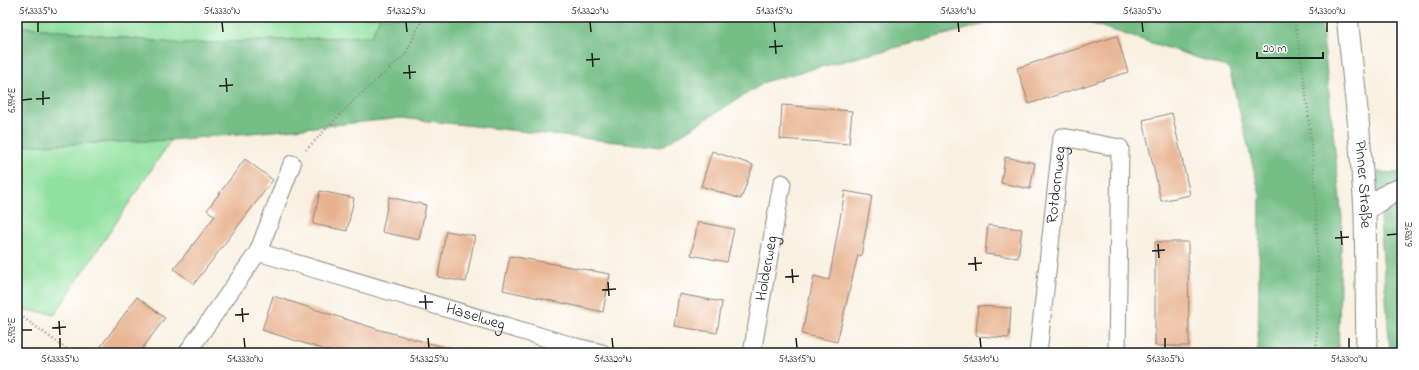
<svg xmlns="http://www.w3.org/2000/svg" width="1419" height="370" font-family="'Indie Flower',sans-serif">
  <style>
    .green { fill: #90e09f; stroke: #567e5e }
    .forest { fill: #74be86; stroke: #486d51 }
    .building { fill: #e8b28f }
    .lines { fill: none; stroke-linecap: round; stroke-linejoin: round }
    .minor-casing { stroke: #8a867e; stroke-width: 19 }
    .tertiary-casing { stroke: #8a867e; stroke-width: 23 }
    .path { stroke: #8a867e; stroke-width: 2.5; stroke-dasharray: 1 3; stroke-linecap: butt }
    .minor { stroke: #fff; stroke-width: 17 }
    .tertiary { stroke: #fff; stroke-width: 21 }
    .ticks { fill: none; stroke: #1c1c1c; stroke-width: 1.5 }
    .labels { text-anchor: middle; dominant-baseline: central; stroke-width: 3; stroke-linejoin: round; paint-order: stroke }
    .street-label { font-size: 16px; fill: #1c1c1c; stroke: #fff }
    .neatline { fill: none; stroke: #1c1c1c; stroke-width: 1.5 }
    .ticks-label { font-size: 10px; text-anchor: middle; fill: #1c1c1c }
  </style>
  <rect width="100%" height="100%" fill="#fff"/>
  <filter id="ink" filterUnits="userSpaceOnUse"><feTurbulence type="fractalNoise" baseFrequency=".025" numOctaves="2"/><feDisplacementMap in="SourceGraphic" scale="8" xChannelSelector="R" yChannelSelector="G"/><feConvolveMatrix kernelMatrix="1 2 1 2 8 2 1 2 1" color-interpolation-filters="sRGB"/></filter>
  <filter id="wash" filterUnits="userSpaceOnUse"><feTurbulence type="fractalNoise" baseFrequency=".012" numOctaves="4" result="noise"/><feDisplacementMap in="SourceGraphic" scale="16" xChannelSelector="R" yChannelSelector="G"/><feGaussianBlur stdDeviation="0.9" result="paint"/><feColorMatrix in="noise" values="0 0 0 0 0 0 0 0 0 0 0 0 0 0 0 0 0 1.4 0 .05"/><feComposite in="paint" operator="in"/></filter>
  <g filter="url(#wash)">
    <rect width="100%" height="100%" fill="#f9f0e1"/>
    <g class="green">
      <polygon points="17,17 380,17 372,36 183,44 17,26"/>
      <polygon points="171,140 55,314 17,309 17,146"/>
    </g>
    <g class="forest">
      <polygon points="380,17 1013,17 767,81 661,147 402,118 285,130 171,140 17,146 17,26 183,44 371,36"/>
      <polygon points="1071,17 1321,17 1342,218 1338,353 1258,353 1260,195 1229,68"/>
      <polygon points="1378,172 1402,173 1402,182 1377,193"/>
      <polygon points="1402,200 1402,353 1390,353 1380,219 1392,205"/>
    </g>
    <g id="blocks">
      <g class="building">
        <polygon points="1117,36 1128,72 1029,104 1017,68"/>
        <polygon points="782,105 852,111 849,144 780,139"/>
        <polygon points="1172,113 1190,195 1161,201 1143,120"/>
        <polygon points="712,151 753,165 741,199 701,186"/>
        <polygon points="1005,157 1035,163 1030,189 1001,183"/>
        <polygon points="245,159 273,180 194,284 174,269 215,216 207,210"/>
        <polygon points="320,191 354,198 347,231 313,224"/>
        <polygon points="845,191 872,196 861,256 858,255 837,342 802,334 814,276 829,280"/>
        <polygon points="389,197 426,205 419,240 382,232"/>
        <polygon points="698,222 734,229 727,262 691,255"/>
        <polygon points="988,225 1022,229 1018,258 985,254"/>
        <polygon points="446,231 475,236 466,282 438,277"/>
        <polygon points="1155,242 1188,242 1189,346 1155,346"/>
        <polygon points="510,256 610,274 603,312 503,290"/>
        <polygon points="679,294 722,302 717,333 674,326"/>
        <polygon points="273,296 380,330 448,348 448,353 335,353 262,330"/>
        <polygon points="137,297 165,318 139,353 96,353"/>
        <polygon points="978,306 1011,308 1009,338 976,336"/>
      </g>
    </g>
  </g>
  <g filter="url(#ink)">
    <use href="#blocks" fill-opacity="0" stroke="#8a867e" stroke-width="1"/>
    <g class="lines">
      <defs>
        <g id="minor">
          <path id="s1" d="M 258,252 L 576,347 L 602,353"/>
          <polyline points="187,353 258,252 292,164"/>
          <path id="s2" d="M 752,353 L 782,183"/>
          <path id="s3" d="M 1038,353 L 1062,137 L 1120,148 L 1117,353"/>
        </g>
        <g id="tertiary">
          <path id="s4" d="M 1347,17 L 1358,119 L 1365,210 L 1367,353"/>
          <polyline points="1365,210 1390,193 1402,189"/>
        </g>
      </defs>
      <use href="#minor" class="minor-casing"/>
      <use href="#tertiary" class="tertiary-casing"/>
      <g class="path">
        <path d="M 1294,17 C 1314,127 1321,241 1316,353"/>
        <polyline points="306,150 353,101 405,55 423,17"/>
        <polyline points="17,313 72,353"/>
      </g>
      <use href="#minor" class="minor"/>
      <use href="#tertiary" class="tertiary"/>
    </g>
  </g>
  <path class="ticks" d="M 38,22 L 38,32M 222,22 L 223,32M 406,22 L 407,32M 590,22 L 591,32M 774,22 L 775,32M 958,22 L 959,32M 1142,22 L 1143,32M 1327,22 L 1327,32M 775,40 L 776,54M 769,47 L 783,46M 592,53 L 593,67M 586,60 L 600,59M 409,65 L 410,79M 403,73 L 416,72M 226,78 L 227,92M 219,86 L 233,85M 43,91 L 43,105M 36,99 L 50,98M 22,100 L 32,99M 1341,231 L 1342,245M 1387,235 L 1397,234M 1335,238 L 1349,237M 1158,244 L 1159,258M 1152,251 L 1165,250M 975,257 L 976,271M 968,264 L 982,263M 792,269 L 793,283M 785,277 L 799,276M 608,282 L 609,296M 602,290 L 616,289M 425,295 L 426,309M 419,302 L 433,302M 242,308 L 243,322M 235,315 L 249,314M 59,321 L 60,335M 52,328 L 66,327M 22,330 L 32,330M 60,338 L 60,348M 244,338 L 245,348M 428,338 L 429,348M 612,338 L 613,348M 796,338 L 797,348M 980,338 L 981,348M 1165,338 L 1165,348M 1349,338 L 1349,348"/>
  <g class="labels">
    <g class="street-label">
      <text stroke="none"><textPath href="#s3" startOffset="169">Rotdornweg</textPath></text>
      <text stroke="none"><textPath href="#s4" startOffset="168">Pinner Straße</textPath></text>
      <text stroke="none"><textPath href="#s2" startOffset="86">Holderweg</textPath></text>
      <text stroke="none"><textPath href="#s1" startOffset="227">Haselweg</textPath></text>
    </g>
  </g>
  <rect width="1419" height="370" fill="none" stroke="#fff" stroke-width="44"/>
  <path d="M1257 52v6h66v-6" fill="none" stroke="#1c1c1c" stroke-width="2"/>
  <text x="1263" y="52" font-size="12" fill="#1c1c1c" stroke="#ffffff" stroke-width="3" paint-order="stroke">20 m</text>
  <rect x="22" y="22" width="1375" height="326" class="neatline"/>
  <g class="ticks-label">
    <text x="38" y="14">51.3335°N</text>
    <text x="222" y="14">51.3330°N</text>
    <text x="406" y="14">51.3325°N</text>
    <text x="590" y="14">51.3320°N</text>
    <text x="774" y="14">51.3315°N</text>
    <text x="958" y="14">51.3310°N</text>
    <text x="1142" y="14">51.3305°N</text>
    <text x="1327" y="14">51.3300°N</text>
    <text transform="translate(11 100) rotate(-90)" y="4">6.994°E</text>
    <text transform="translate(1408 234) rotate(-90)" y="4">6.993°E</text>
    <text transform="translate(11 330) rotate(-90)" y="4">6.993°E</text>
    <text x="60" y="362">51.3335°N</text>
    <text x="245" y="362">51.3330°N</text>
    <text x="429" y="362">51.3325°N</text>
    <text x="613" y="362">51.3320°N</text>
    <text x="797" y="362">51.3315°N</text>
    <text x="981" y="362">51.3310°N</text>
    <text x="1165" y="362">51.3305°N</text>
    <text x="1349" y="362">51.3300°N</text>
  </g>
</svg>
